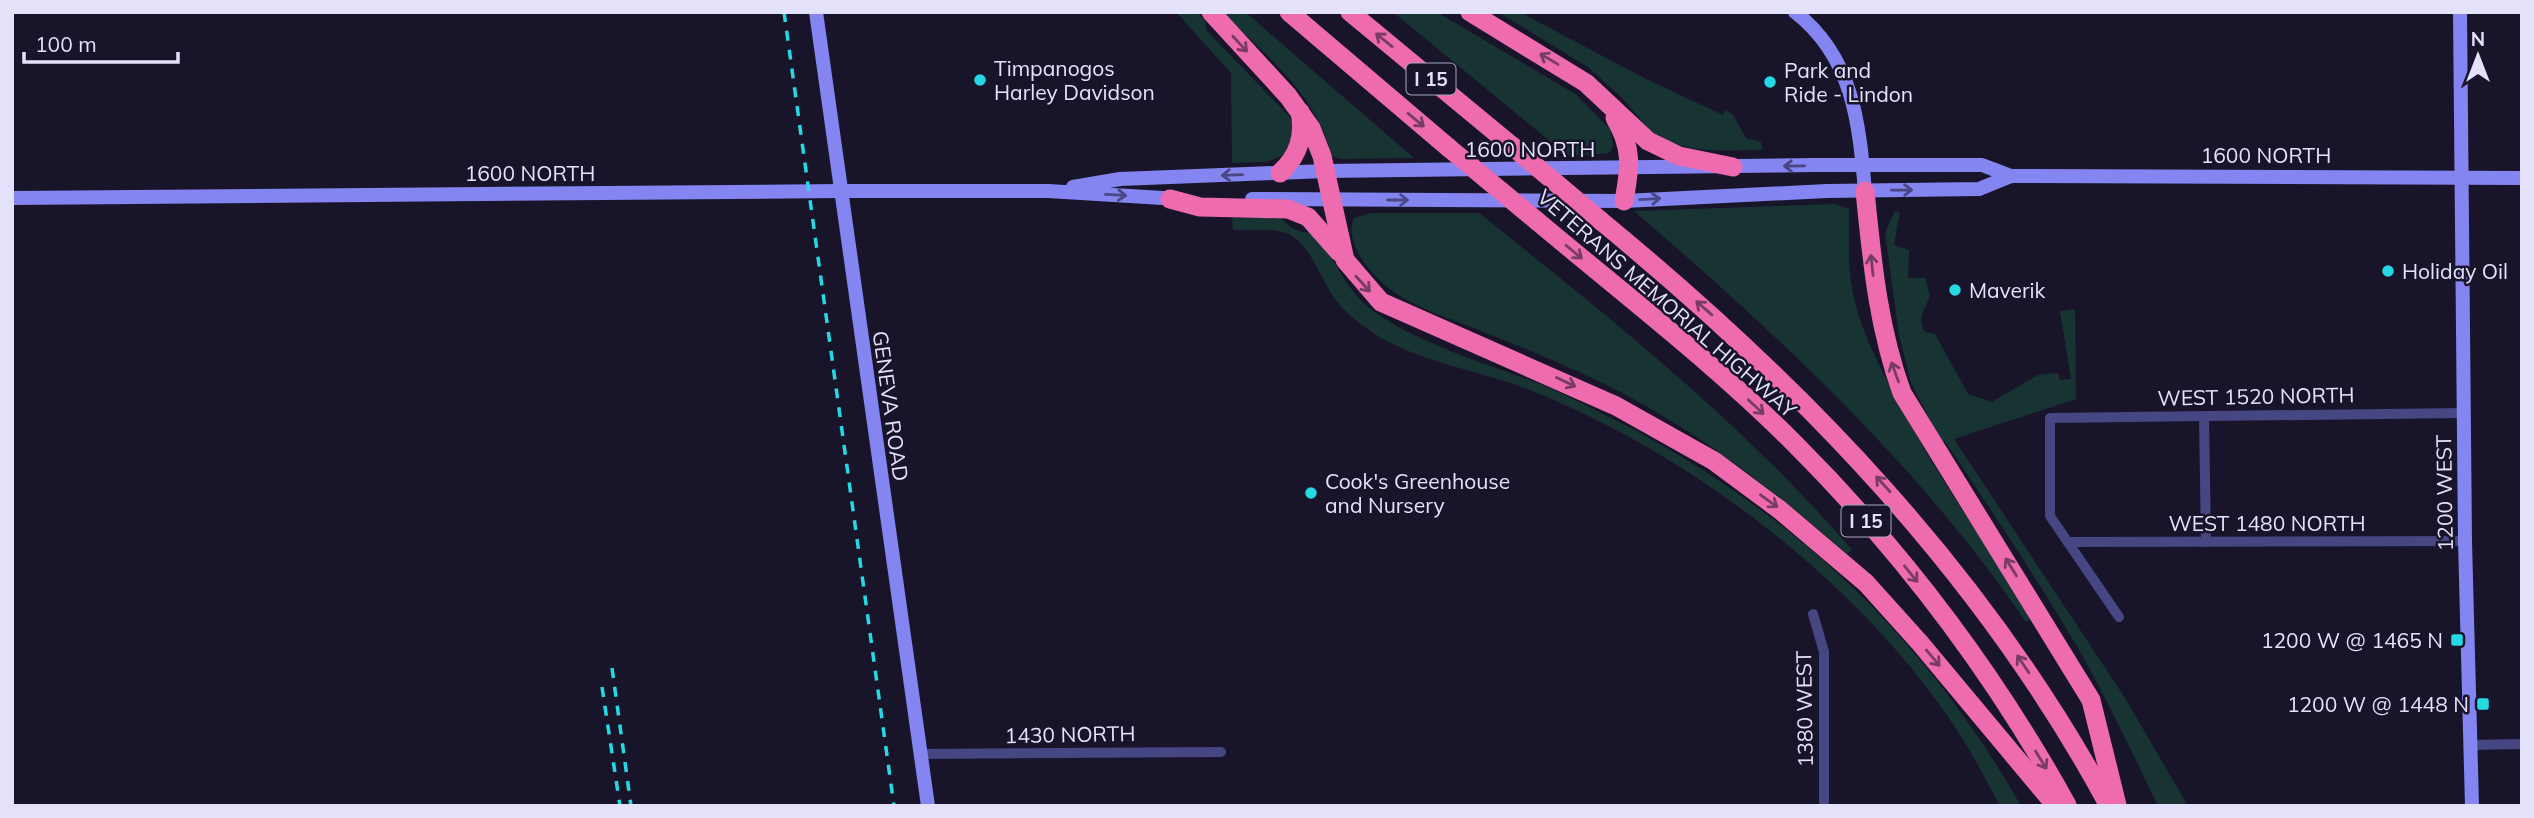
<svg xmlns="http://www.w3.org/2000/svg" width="2534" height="818" font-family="Mulish,sans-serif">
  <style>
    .green { fill: #183432 }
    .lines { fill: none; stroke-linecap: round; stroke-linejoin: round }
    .stream { stroke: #162d4d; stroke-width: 3.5 }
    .street { stroke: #464683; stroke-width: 10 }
    .secondary { stroke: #8485f0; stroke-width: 14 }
    .highway { stroke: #ed6bae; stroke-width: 19 }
    .rail { stroke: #25d8e4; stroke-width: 3.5; stroke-dasharray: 10 9; stroke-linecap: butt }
    .highway-bridge { stroke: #ed6bae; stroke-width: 19 }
    .oneway { stroke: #783c65 }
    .oneway2 { stroke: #494783 }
    .poi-dot { fill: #25d8e4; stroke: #18152a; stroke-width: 2.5 }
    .labels { text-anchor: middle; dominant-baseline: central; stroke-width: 5; stroke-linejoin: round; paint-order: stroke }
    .shield { fill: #18152a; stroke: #a7a4bc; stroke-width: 2 }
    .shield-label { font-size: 19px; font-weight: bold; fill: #e4e2fb }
    .poi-label { font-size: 21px; fill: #e4e2fb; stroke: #18152a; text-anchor: start }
    .street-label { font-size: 21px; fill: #e4e2fb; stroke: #18152a }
  </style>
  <rect width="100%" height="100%" fill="#18152a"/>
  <g class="green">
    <polygon points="1176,12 1199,14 1206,22 1206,30 1289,116 1296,133 1284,155 1267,162 1232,163 1231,73"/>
    <path d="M 1222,12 L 1245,12 L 1414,158 L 1340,159 L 1332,156 C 1317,95 1266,55 1222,12 Z"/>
    <polygon points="1393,12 1437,12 1575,94 1611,130 1613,147 1609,153 1568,156"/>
    <path d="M 1498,12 L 1520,12 L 1644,78 L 1723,115 L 1726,110 L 1733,115 L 1746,138 L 1761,142 L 1762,150 C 1727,150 1688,155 1658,135 L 1656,138 L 1623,99 L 1588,67 Z"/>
    <path d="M 1834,204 L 1849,209 C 1849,237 1847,266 1853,293 C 1860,328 1876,360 1893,392 C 1933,471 1985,543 2033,618 L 2026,622 C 1918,464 1778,335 1634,211 Z"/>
    <path d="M 1895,211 L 1900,212 L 1894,245 L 1909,250 L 1908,278 L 1925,278 L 1930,295 C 1926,308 1916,320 1925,332 L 1935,334 L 1968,394 L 1992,402 L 2038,375 L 2058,373 L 2060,380 L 2071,379 L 2060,311 L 2075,309 L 2076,399 L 1954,439 L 2125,698 L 2188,806 L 2158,806 C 2132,752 2107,699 2078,648 C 2036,577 1990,508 1944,440 L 1941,442 L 1911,383 L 1899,335 L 1885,233 Z"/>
    <path d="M 1371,213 L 1479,213 C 1610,318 1742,422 1852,550 L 1847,554 C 1766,483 1678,416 1579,372 C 1542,355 1504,340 1466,325 C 1439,315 1413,306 1390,289 C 1371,275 1343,242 1354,218 Z"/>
    <path d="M 1232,218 L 1281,218 C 1292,230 1301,234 1317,232 C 1334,258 1343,285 1367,306 C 1409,341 1488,364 1540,384 C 1571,397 1601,413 1631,428 C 1800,519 1926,639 2021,806 L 2000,806 C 1988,784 1977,762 1964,741 C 1870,591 1698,458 1535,392 C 1486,372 1431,365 1385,340 C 1370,332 1350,317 1339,304 C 1321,284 1313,244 1286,233 C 1272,228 1248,231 1233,230 Z"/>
  </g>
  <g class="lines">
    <g class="stream">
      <polyline points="1929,806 1937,806"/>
      <polyline points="1943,806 1951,806"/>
    </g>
    <g class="street">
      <polyline points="2204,416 2206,542"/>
      <polyline points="2068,542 2465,541"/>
      <polyline points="1813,614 1824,652 1824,806"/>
      <polyline points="2119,617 2050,516 2050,418 2463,413"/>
      <polyline points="2470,745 2522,744"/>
      <polyline points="920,754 1221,752"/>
    </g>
    <g class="secondary">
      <polyline points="816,12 928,806"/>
      <path d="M 1795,12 C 1853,57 1859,122 1865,191"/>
      <polyline points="2460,12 2465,541 2472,806"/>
      <polyline points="1073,187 1120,179 1325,171 1814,165 1982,165 2011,176 2522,178"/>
      <polyline points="12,198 839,191 1048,191 1179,199"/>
      <polyline points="1252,199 1624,201 1827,191 1979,189 2011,176"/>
    </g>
    <g class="highway">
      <polyline points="1211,12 1288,96 1311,128 1322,156 1345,260 1381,302 1616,406 1714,461 1780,510 1866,583 1920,643 2056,806"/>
      <polyline points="1289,12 1449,148"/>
      <polyline points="1350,12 1512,146"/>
      <polyline points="1470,12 1586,83 1648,141 1679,156 1733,167"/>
      <path d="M 1615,118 C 1633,148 1630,168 1624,201"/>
      <path d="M 1280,173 C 1298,156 1305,137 1300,112"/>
      <path d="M 1865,191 C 1872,261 1878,327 1902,393 L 2091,700 L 2117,805"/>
      <polyline points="1170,199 1200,207 1288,209 1308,217 1339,252"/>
      <path d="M 1537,221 C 1624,294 1714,363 1794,443 C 1900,549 1994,673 2067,805"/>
      <path d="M 1601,221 C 1803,387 1984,574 2109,806"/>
    </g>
    <g class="rail">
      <polyline points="784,12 894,806"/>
      <polyline points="612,668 631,806"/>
      <polyline points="602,687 620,806"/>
    </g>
    <g class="highway-bridge">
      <polyline points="1512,146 1601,221"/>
      <polyline points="1449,148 1537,221"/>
    </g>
  </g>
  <defs><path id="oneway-shaft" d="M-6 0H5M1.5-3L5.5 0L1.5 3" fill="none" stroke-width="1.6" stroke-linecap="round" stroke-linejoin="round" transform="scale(1.75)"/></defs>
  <g class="oneway">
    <use href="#oneway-shaft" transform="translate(1384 40) rotate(-141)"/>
    <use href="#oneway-shaft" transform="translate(1240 44) rotate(47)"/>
    <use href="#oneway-shaft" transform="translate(1549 59) rotate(-149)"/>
    <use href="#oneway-shaft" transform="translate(1416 120) rotate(40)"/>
    <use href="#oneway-shaft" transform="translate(1574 252) rotate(40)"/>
    <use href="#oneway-shaft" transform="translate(1872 265) rotate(-96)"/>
    <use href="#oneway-shaft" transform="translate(1363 284) rotate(48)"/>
    <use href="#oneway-shaft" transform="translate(1704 308) rotate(-139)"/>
    <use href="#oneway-shaft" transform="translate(1895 372) rotate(-110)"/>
    <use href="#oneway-shaft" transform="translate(1566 382) rotate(25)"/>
    <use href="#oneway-shaft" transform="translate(1756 407) rotate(43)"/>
    <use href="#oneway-shaft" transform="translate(1883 484) rotate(-132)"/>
    <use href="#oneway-shaft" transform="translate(1769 501) rotate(36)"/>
    <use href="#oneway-shaft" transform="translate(2011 567) rotate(-122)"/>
    <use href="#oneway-shaft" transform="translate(1911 574) rotate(51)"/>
    <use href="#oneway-shaft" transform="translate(1933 658) rotate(50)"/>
    <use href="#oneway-shaft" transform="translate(2023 664) rotate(-124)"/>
    <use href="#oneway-shaft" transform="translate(2041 760) rotate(58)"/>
  </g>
  <g class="oneway2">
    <use href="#oneway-shaft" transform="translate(1794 166) rotate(179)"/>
    <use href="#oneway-shaft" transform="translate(1232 175) rotate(178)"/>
    <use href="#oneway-shaft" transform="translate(1902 190) rotate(-1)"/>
    <use href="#oneway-shaft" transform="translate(1116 195) rotate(3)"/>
    <use href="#oneway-shaft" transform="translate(1650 199) rotate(-3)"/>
    <use href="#oneway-shaft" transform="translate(1398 200)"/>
  </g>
  <g class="poi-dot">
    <circle cx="980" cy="80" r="7"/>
    <circle cx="1770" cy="82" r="7"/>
    <circle cx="2388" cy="271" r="7"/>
    <circle cx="1955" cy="290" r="7"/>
    <circle cx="1311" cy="493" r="7"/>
    <rect x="2450" y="633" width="14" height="14" rx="3.5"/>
    <rect x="2476" y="697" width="14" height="14" rx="3.5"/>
  </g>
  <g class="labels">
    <g class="shield">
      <rect x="1406.5" y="63.5" width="49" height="31" rx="5"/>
      <rect x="1841.5" y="505.5" width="49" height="31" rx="5"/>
    </g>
    <g class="shield-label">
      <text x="1431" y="79">I 15</text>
      <text x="1866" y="521">I 15</text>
    </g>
    <g class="poi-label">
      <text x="994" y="68">Timpanogos<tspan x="994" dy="24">Harley Davidson</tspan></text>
      <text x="1784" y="70">Park and<tspan x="1784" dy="24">Ride - Lindon</tspan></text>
      <text x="2402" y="271">Holiday Oil</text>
      <text x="1969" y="290">Maverik</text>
      <text x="1325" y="481">Cook's Greenhouse<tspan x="1325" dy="24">and Nursery</tspan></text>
      <text x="2443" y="640" text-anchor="end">1200 W @ 1465 N</text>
      <text x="2469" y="704" text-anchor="end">1200 W @ 1448 N</text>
    </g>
    <g class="street-label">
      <text x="1530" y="149">1600 NORTH</text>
      <text x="2266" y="155">1600 NORTH</text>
      <text x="530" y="173">1600 NORTH</text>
      <text transform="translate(1667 303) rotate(41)">VETERANS MEMORIAL HIGHWAY</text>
      <text transform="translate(2256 396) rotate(-1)">WEST 1520 NORTH</text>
      <text transform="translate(891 406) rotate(82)">GENEVA ROAD</text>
      <text transform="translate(2444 493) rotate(-91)">1200 WEST</text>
      <text x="2267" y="523">WEST 1480 NORTH</text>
      <text transform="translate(1804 709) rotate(-91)">1380 WEST</text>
      <text transform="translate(1070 734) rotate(-1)">1430 NORTH</text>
    </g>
  </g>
  <rect width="2534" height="818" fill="none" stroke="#e4e2fb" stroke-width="28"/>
  <g transform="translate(2478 56)" stroke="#18152a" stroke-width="5" paint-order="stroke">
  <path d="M0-5L12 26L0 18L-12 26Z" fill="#e4e2fb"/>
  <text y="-10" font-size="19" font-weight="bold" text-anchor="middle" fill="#e4e2fb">N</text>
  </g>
  <path d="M24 52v10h154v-10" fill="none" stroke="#e4e2fb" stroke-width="3.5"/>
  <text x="35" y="52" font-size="21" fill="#e4e2fb" stroke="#18152a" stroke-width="5" paint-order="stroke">100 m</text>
</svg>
